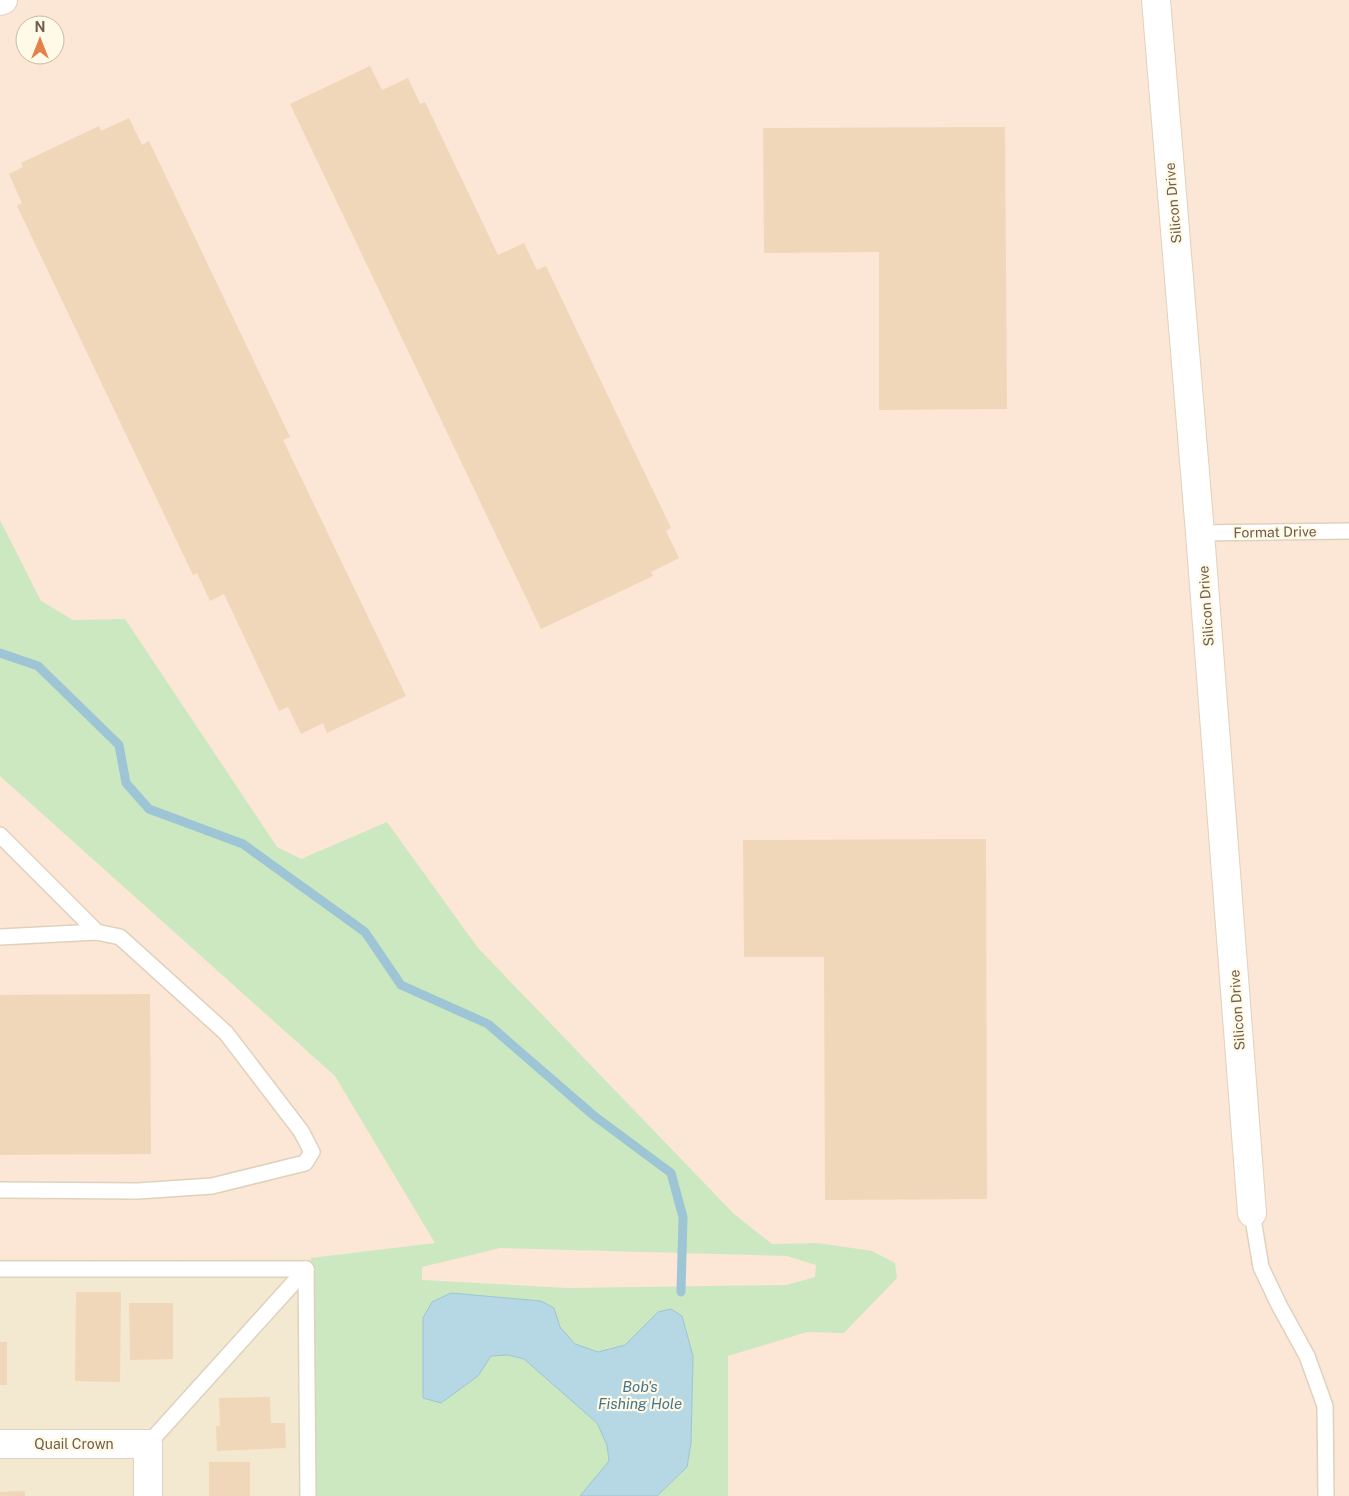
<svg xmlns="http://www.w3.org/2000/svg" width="1349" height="1496" font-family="'Public Sans',sans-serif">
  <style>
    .residential { fill: #f3e8d0 }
    .commercial { fill: #fce6d5; fill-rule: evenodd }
    .green { fill: #cbe8c0; fill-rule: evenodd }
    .water { fill: #b6d7e4; stroke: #9dc5d5 }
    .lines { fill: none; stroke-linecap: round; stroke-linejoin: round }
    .stream { stroke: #9dc5d5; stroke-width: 9 }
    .building { fill: #f0d7b9 }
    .lane-casing { stroke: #dfd2bd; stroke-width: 18 }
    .street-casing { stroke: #dfd2bd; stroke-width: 30 }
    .lane { stroke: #fff; stroke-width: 15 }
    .street { stroke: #fff; stroke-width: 28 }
    .labels { text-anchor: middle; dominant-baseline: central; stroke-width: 4.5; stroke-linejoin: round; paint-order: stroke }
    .street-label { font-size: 14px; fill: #715d49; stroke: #fff9e7 }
    .water-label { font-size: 15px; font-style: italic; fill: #46768b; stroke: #fff9e7 }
  </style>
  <rect width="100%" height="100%" fill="#fbf5e1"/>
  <polygon class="residential" points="311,1258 315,1496 0,1496 0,1259"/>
  <path class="commercial" d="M 0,0 L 1349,0 L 1349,1496 L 315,1496 L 311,1258 L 0,1259 ZM 25,25 L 55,25 L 55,55 L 25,55 Z"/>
  <path class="green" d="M 0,520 L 41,601 L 73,620 L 125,619 L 277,847 L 301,859 L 387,822 L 478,948 L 734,1214 L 772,1244 L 818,1243 L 872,1251 L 895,1263 L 897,1278 L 844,1333 L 807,1332 L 728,1356 L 728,1496 L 315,1496 L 311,1258 L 435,1243 L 335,1076 L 0,776 ZM 500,1248 L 787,1256 L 816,1265 L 815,1277 L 787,1285 L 568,1288 L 422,1280 L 422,1267 Z"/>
  <polygon class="water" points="451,1293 541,1301 554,1308 560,1327 575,1344 598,1352 625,1345 658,1312 671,1309 682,1316 693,1356 691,1443 687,1467 657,1496 580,1496 609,1461 607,1445 597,1423 524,1359 508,1355 491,1356 478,1376 441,1403 423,1398 423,1318 432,1302"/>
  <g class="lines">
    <polyline class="stream" points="0,653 38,666 119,745 126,783 149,809 243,844 365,932 401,985 488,1024 593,1115 671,1173 683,1217 681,1292"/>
  </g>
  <g class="building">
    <polygon points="370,66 382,90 408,78 420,104 425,102 498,255 524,243 537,270 546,266 671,528 666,531 679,558 651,572 653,576 541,629 290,104"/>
    <polygon points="129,118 142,145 149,141 290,437 283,440 406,696 327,733 323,723 301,734 288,707 279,711 224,594 210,601 197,573 193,575 17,206 22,203 9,174 23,167 21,163 99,126 101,131"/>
    <polygon points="1005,127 1007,409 879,410 879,252 764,253 763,128"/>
    <polygon points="986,839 987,1199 825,1200 824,957 744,957 743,840"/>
    <polygon points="150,994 151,1154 0,1155 0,995"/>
    <polygon points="76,1292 121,1292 120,1382 75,1381"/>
    <polygon points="129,1303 173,1303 173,1359 130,1360"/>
    <rect x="0" y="1342" width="7" height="43"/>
    <polygon points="270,1397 271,1423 285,1423 286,1448 217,1451 216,1426 220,1426 219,1398"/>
    <rect x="209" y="1462" width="41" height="34"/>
    <polygon points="25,1491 25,1496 0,1496 0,1492"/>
  </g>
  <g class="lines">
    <defs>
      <g id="lane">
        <polyline points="1200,533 1349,531"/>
        <polyline points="0,835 97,932"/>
        <polyline points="0,937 97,932 120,937 226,1033 301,1131 312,1152 305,1163 212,1186 138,1191 0,1190"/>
        <polyline points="1252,1213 1261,1267 1279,1305 1307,1356 1325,1406 1326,1496"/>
        <polyline points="0,1269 306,1269"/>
        <polyline points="306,1269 308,1496"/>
        <polyline points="148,1444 306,1269"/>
      </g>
      <g id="street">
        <polyline points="1156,0 1200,533 1252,1213"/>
        <polyline points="0,1 3,0"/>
        <polyline points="0,1444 148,1444 148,1496"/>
      </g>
    </defs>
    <use href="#lane" class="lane-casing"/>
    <use href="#street" class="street-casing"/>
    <use href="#lane" class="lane"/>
    <use href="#street" class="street"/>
  </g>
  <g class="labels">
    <g class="street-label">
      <text transform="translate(1173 203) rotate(-95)">Silicon Drive</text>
      <text transform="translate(1275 532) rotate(-1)">Format Drive</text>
      <text transform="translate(1206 606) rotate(-94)">Silicon Drive</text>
      <text transform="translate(1237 1010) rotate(-94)">Silicon Drive</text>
      <text x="74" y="1444">Quail Crown</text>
    </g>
    <g class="water-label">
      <text x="640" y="1386">Bob's<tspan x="640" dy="17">Fishing Hole</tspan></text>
    </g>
  </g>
  <g transform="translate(40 40)"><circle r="24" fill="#fff9e7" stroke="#c6bba8"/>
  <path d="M0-4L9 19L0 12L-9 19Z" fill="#e38148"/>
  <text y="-8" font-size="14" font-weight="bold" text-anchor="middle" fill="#715d49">N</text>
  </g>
</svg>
